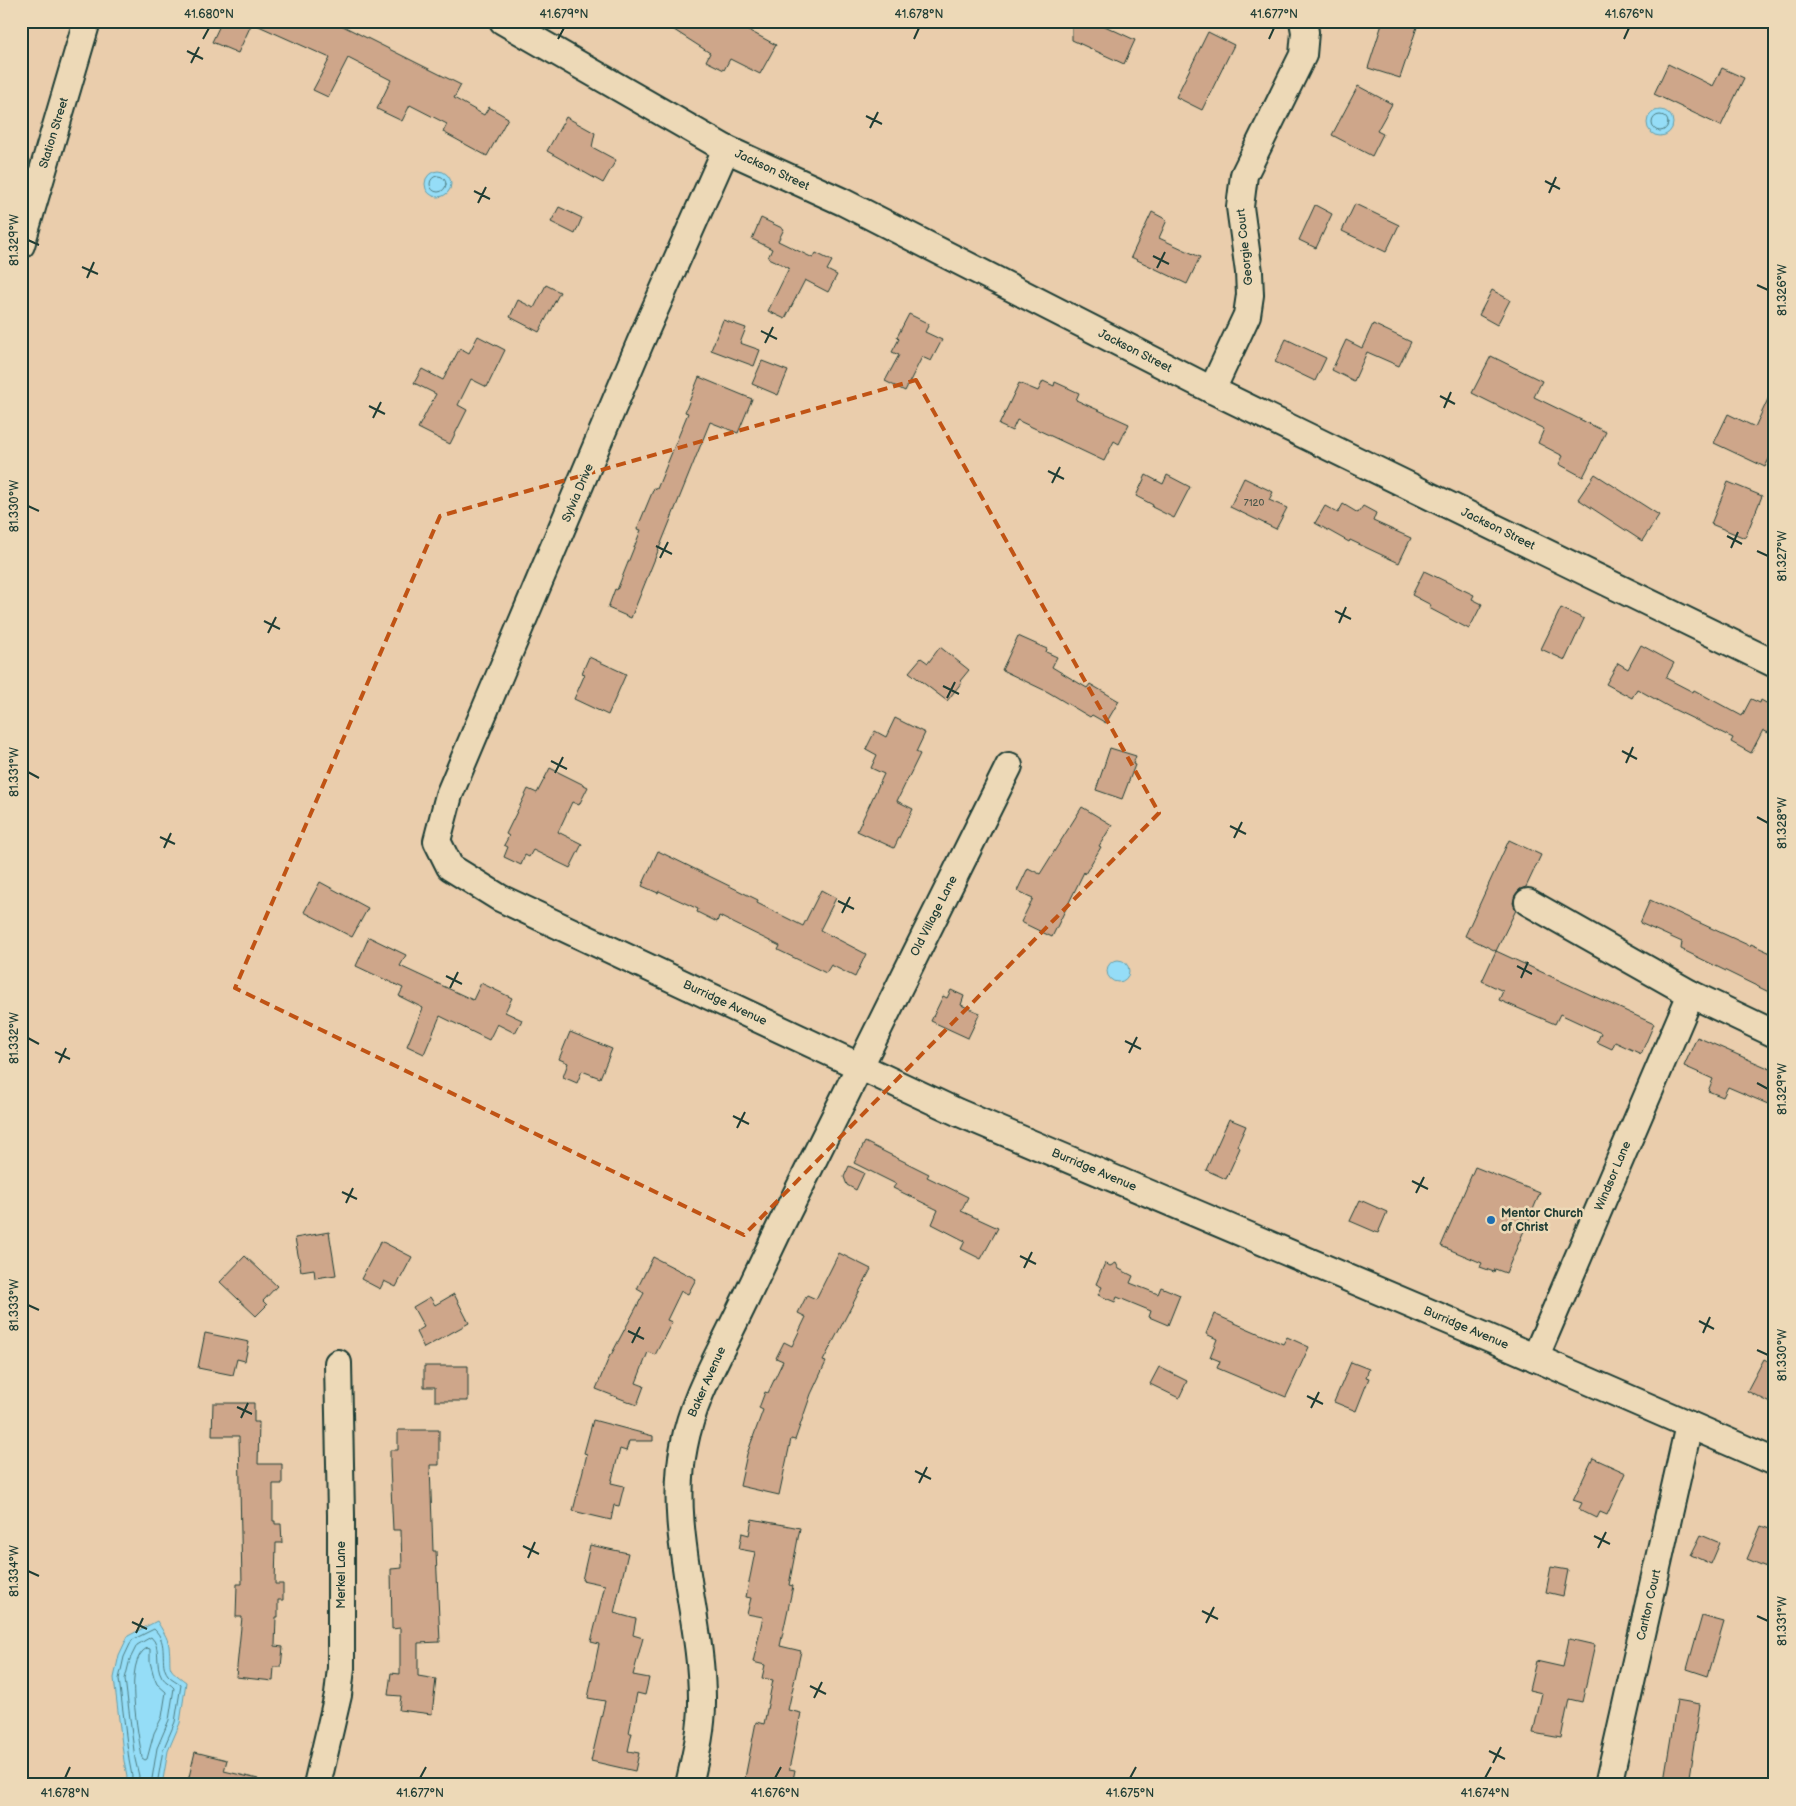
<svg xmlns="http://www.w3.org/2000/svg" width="1796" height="1806" font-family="'Balsamiq Sans',sans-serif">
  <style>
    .water { fill: #95ddf7; stroke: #669da9 }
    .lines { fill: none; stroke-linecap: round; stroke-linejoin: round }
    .shore { stroke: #4e7d82; stroke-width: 1 }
    .building { fill: #cea68a; stroke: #1f3d34 }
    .minor-casing { stroke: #1f3d34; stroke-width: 30 }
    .minor { stroke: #edd9b7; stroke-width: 26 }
    .marked { fill: none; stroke: #c05314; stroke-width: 4; stroke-dasharray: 10 6; stroke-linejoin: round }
    .ticks { fill: none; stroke: #1f3d34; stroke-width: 2 }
    .poi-dot { fill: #1f6fb2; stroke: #edd9b7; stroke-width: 2 }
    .labels { text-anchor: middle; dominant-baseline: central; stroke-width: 5; stroke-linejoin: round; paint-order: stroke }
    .number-label { font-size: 10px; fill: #4b574a }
    .street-label { font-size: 12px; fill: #1f3d34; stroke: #edd9b7 }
    .poi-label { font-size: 12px; font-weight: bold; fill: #1f3d34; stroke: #edd9b7; text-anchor: start }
    .neatline { fill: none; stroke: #1f3d34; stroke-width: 2 }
    .ticks-label { font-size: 12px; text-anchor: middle; fill: #1f3d34 }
  </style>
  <rect width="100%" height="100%" fill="#eacdac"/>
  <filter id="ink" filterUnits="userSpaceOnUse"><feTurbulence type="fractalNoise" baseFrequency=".02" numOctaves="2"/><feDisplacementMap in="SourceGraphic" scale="10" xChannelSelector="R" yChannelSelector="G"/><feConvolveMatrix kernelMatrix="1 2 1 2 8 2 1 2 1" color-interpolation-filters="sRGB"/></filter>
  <g filter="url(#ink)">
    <g class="water">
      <circle cx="1660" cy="123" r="13"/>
      <circle cx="438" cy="184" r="13"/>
      <circle cx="1118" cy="971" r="11"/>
      <path d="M 157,1621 C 161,1628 168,1638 169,1646 C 172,1670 164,1666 186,1682 L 180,1723 L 168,1751 L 162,1785 L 126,1785 L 127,1776 L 124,1761 L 114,1678 L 119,1655 L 128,1636 Z"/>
    </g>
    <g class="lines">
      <g class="shore">
        <circle cx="1660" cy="123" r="8"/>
        <circle cx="438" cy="184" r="8"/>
        <path d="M 147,1648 L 150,1649 L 150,1662 L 154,1677 L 157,1684 L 166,1692 L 162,1717 L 154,1733 L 147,1759 L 145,1760 L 142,1758 C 139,1735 122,1660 147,1648 Z"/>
        <path d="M 131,1785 L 132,1776 L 129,1760 L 119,1679 L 124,1657 L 132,1640 L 154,1629 C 170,1644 158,1662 168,1675 C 171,1679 177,1681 181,1685 L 175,1722 L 163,1750 L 157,1785"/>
        <path d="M 137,1785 L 139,1776 L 135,1759 L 125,1679 L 130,1659 L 137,1645 L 151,1637 C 162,1647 154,1664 162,1677 C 165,1682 171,1684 174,1688 L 169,1720 L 157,1748 L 151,1785"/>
      </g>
    </g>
    <g class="building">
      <polygon points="222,21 333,21 461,85 454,98 484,115 489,107 508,118 487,156 443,132 447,124 410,105 402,121 377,109 391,80 348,58 328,97 313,90 330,58 252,23 238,53 212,42"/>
      <polygon points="660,21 731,21 776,45 760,74 730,59 724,70 706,61 710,53"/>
      <polygon points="1072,21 1094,21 1135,40 1124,64 1072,40"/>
      <polygon points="1383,21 1419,21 1400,78 1368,68"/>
      <polygon points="1208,32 1234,45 1202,110 1176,97"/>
      <polygon points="1668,64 1713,86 1722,68 1744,78 1721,126 1654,94"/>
      <polygon points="1358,86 1392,104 1377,131 1383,134 1372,156 1332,135"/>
      <polygon points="566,117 595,133 592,147 616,160 603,183 547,151"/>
      <polygon points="1355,204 1399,225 1386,252 1342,231"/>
      <polygon points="1315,205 1332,214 1316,248 1299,240"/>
      <polygon points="559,207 582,218 575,234 551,222"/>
      <polygon points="1152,212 1167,220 1159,238 1200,257 1187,284 1131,257"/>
      <polygon points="761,218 784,229 778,241 813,258 816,253 832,261 827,270 837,275 828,292 805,280 785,319 768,311 789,268 768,258 772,249 752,239"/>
      <polygon points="546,285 560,292 539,332 510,317 518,300 534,308"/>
      <polygon points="1492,290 1510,300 1497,325 1479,315"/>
      <polygon points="909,314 929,324 925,332 942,340 931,361 922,357 905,391 885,381 899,355 892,352 899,339 897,337"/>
      <polygon points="723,320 746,328 740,343 760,350 754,366 711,350"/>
      <polygon points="1373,324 1411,342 1399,366 1367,352 1354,381 1332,370 1346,340 1362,348"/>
      <polygon points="478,336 505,350 487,387 471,379 458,405 467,410 450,444 418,428 436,394 414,383 422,369 443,380 460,348 469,353"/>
      <polygon points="1286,339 1326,358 1315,381 1275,362"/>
      <polygon points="1491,356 1542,381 1534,397 1606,432 1583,477 1559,464 1563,456 1538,443 1544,429 1472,393"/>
      <polygon points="762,361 788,371 778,395 752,384"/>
      <polygon points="699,377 752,399 738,433 710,422 631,618 608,608 615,589 617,590 641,530 637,529 654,488 657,489 688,413 685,412"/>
      <polygon points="1043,381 1054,386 1055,382 1079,393 1076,400 1129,424 1119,444 1114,441 1104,461 1017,420 1012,431 999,425 1019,383 1038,391"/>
      <polygon points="1775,384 1775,447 1765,467 1714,443 1728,414 1755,427"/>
      <polygon points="1595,474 1659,515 1642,541 1578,499"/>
      <polygon points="1146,475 1163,484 1167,475 1190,487 1174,518 1152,507 1153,505 1136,496"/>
      <polygon points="1244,478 1273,492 1269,500 1287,508 1276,529 1230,507"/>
      <polygon points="1728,482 1762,496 1745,538 1711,524"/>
      <polygon points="1343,504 1358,513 1363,506 1376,513 1373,521 1411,538 1399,563 1350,540 1349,542 1315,523 1325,506 1338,513"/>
      <polygon points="1424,571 1474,595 1472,599 1482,604 1469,629 1429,608 1431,605 1412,595"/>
      <polygon points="1561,608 1584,619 1565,660 1541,649"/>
      <polygon points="1018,636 1047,649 1046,652 1057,657 1052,667 1087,688 1090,684 1119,701 1106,723 1092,715 1090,717 1048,692 1002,670"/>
      <polygon points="1641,645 1674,663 1666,678 1693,692 1694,690 1742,716 1751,699 1760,703 1761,700 1775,708 1775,720 1768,733 1763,730 1751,753 1731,742 1733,738 1671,708 1637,689 1632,698 1606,684 1618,663 1628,669"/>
      <polygon points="940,647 969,670 960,681 962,682 947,701 909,672 921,658 928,663"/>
      <polygon points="589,657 626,674 608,715 574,699 585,674 582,673"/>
      <polygon points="895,718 925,733 916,752 920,754 897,801 913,809 894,848 857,831 884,774 871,768 877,755 866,749 875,731 886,737"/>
      <polygon points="1110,748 1136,756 1133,764 1135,765 1122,799 1096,790"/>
      <polygon points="550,768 588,787 579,805 572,802 558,832 582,844 570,868 533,850 529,857 525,855 521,865 504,857 508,847 504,845 509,836 506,834 528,789 537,793"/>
      <polygon points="1082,807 1112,825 1099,846 1101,847 1085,874 1084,872 1052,937 1021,922 1033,898 1017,891 1028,868 1040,874"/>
      <polygon points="1509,840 1541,855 1526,887 1520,889 1515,895 1513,903 1516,910 1496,951 1465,936"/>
      <polygon points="658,851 758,900 757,903 803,926 821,890 836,898 820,930 866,954 855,977 831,965 826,973 778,950 780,946 719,916 717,922 697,912 698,909 659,891 658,893 642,886"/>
      <polygon points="320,882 368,908 352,937 304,912"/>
      <polygon points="1650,900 1750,946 1751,944 1775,955 1775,995 1681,949 1682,942 1640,923"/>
      <polygon points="369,937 406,955 400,966 473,1000 481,983 512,998 505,1012 522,1020 515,1033 497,1024 489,1040 440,1016 424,1054 407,1046 423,1008 399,996 403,988 356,966"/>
      <polygon points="1496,951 1654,1024 1641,1054 1615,1042 1612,1049 1597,1042 1601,1033 1560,1014 1555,1024 1499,1000 1503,991 1482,981"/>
      <polygon points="951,990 964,996 961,1005 980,1013 968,1038 931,1021 943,996 947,998"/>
      <polygon points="570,1032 612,1049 600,1078 582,1071 577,1083 563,1077 568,1063 559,1059"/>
      <polygon points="1697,1037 1775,1071 1775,1107 1728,1087 1723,1097 1708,1091 1713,1079 1684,1066"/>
      <polygon points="1229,1119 1246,1126 1237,1146 1240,1148 1226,1179 1206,1170"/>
      <polygon points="865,1142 929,1174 927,1177 968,1197 961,1211 998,1228 981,1259 961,1249 965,1241 932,1224 938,1210 893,1188 896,1184 854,1163"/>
      <polygon points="849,1166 864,1173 856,1190 847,1185 844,1177"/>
      <polygon points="1475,1167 1540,1193 1506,1273 1495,1269 1494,1272 1480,1267 1482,1263 1441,1246"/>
      <polygon points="1360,1200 1387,1212 1378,1233 1350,1221"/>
      <polygon points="329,1232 336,1275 315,1278 314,1269 301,1271 295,1238"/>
      <polygon points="381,1241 412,1257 396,1287 384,1281 380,1289 361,1279"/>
      <polygon points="839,1253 871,1269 823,1361 826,1362 811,1394 795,1440 791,1439 779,1495 740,1486 747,1454 763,1410 759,1408 765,1392 768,1393 783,1361 776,1358 784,1342 792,1346 806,1317 798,1313 807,1295 816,1299"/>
      <polygon points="245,1256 277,1286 263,1301 267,1305 256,1316 220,1282"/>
      <polygon points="653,1257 696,1279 688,1294 681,1291 667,1320 672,1322 655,1355 648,1352 636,1383 644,1386 637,1405 596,1389 610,1355 611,1355 644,1293 637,1289"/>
      <polygon points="1105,1263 1110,1266 1116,1263 1119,1269 1133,1276 1130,1283 1158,1294 1161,1287 1180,1295 1168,1325 1149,1317 1151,1311 1117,1297 1115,1302 1098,1295 1102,1287 1096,1284"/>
      <polygon points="454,1294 469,1323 424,1348 416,1332 424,1327 413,1307 430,1297 435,1305"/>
      <polygon points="1214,1314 1283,1344 1287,1337 1309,1347 1286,1397 1217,1368 1220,1361 1210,1357 1217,1339 1206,1334"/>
      <polygon points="205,1333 249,1342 245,1361 237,1359 233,1375 198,1368"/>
      <polygon points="1764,1359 1775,1365 1775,1405 1747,1391"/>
      <polygon points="1351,1362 1369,1369 1366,1377 1369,1378 1356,1411 1334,1402"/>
      <polygon points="424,1366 468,1366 468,1401 435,1401 435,1387 424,1387"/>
      <polygon points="1159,1367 1187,1381 1179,1398 1150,1384"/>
      <polygon points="213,1403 254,1403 254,1422 259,1422 258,1464 282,1464 282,1484 273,1484 273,1521 275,1521 275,1524 281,1524 282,1543 276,1543 275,1584 283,1584 283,1600 278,1600 278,1617 276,1617 275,1646 283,1647 281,1667 274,1667 273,1681 236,1677 242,1617 236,1617 237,1584 242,1584 239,1436 212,1436"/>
      <polygon points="593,1420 653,1436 653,1441 629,1441 626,1451 620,1449 611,1483 624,1486 619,1506 614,1505 611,1520 573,1511 587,1454 584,1453"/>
      <polygon points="398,1430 439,1430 439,1465 430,1465 433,1551 436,1551 440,1642 418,1643 418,1676 436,1679 432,1714 399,1710 401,1696 388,1695 391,1673 400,1674 400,1628 392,1629 391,1569 402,1568 401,1530 393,1530 390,1466 390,1450 398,1450"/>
      <polygon points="1593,1458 1626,1473 1607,1515 1600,1512 1597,1518 1579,1509 1582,1503 1573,1500"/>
      <polygon points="752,1519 800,1528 789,1585 793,1586 780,1646 801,1651 788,1710 801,1713 789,1769 795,1770 792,1785 753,1785 754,1780 745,1778 756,1722 764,1724 773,1680 762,1678 765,1665 753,1662 763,1617 747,1614 751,1598 746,1597 755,1552 739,1549 742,1533 749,1535"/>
      <polygon points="1761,1526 1775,1531 1775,1561 1771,1569 1747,1559"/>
      <polygon points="1701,1535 1720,1543 1711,1564 1691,1555"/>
      <polygon points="590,1545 628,1553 614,1613 636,1619 633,1635 643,1638 633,1675 649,1678 645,1695 637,1693 629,1733 632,1733 628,1751 639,1753 635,1771 591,1761 605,1701 588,1698 599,1644 591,1642 605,1585 582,1580"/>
      <polygon points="1551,1567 1568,1570 1563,1596 1546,1592"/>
      <polygon points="1702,1616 1724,1622 1708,1676 1687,1669"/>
      <polygon points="1569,1639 1595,1645 1582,1702 1569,1699 1561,1738 1533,1733 1542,1693 1529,1690 1536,1661 1563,1667"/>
      <polygon points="1677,1700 1700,1704 1688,1783 1664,1780"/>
      <polygon points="195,1752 227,1760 224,1771 258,1779 257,1785 187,1785"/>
    </g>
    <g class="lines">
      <defs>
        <g id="minor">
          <polyline points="503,21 726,149 843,202 1212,390 1775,664"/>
          <polyline points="726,149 640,343 449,795 437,841 450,867 500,898 957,1112 1499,1342 1775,1462"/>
          <polyline points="21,245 87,21"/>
          <polyline points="1212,390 1247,315 1250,295 1249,272 1240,207 1244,175 1303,55 1305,32 1303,21"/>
          <polyline points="1528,902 1691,994 1775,1034"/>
          <polyline points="1535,1358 1691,994"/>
          <polyline points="317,1785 338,1695 341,1668 341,1515 338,1363"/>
          <path d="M 689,1785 C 695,1758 702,1731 702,1703 C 703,1620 667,1529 684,1446 C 691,1408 709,1373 726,1339 C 745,1301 763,1263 781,1225 C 856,1071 932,918 1009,766"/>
          <polyline points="1608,1785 1689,1425"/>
        </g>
      </defs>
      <use href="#minor" class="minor-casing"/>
      <use href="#minor" class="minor"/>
    </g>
  </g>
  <path class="marked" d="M 916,380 L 1159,813 L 744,1235 L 235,988 L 440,516 Z"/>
  <path class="ticks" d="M 203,39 L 209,28M 558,39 L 564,28M 914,39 L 919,28M 1269,39 L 1274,28M 1624,39 L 1629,28M 187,51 L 203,59M 191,63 L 199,47M 866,116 L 882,124M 870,128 L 878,112M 1545,181 L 1560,189M 474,191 L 490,199M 1549,193 L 1556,177M 478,203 L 486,187M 28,240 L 39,245M 1153,256 L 1169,264M 82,267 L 98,274M 1157,268 L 1165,252M 87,278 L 94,262M 1757,285 L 1768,290M 761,331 L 777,339M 765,343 L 773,327M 1440,396 L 1455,404M 369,406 L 385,414M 1444,408 L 1451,392M 373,418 L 381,402M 1048,471 L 1064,479M 1052,483 L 1060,467M 28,506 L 39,511M 1727,536 L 1742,544M 656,546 L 672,554M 1731,548 L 1738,532M 1757,551 L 1768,556M 660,558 L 668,542M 1335,611 L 1351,619M 264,621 L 280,629M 1339,623 L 1346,607M 268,633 L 276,617M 943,686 L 959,694M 947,698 L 955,682M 1622,751 L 1637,759M 551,761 L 567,769M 1626,763 L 1633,747M 28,772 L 39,778M 555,773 L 563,757M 1757,817 L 1768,823M 1230,826 L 1246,834M 160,837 L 175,844M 1234,838 L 1242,822M 164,848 L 171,833M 838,901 L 854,909M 842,913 L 850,897M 1517,966 L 1532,974M 446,976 L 462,984M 1521,978 L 1528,962M 450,988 L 458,972M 28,1038 L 39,1044M 1125,1041 L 1141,1049M 55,1052 L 70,1059M 1129,1053 L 1137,1037M 59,1063 L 66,1048M 1757,1083 L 1768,1089M 733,1116 L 749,1124M 737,1128 L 745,1112M 1412,1181 L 1428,1189M 342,1192 L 357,1199M 1416,1193 L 1424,1177M 346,1203 L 353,1188M 1020,1256 L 1036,1264M 1024,1268 L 1032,1252M 28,1305 L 39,1310M 1699,1321 L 1714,1329M 628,1331 L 644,1339M 1703,1333 L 1710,1317M 632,1343 L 640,1327M 1757,1350 L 1768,1355M 1307,1396 L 1323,1404M 237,1407 L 252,1414M 1311,1408 L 1319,1392M 241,1418 L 248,1403M 915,1471 L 931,1479M 919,1483 L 927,1467M 1594,1536 L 1610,1544M 523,1546 L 539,1554M 1598,1548 L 1606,1532M 528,1558 L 535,1542M 28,1571 L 39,1576M 1202,1611 L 1218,1619M 1757,1616 L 1768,1621M 132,1622 L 147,1629M 1206,1623 L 1214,1607M 136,1633 L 143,1618M 810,1686 L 826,1694M 814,1698 L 822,1682M 1489,1751 L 1505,1759M 1493,1763 L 1501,1747M 65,1778 L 70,1767M 420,1778 L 426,1767M 775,1778 L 781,1767M 1130,1778 L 1136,1767M 1485,1778 L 1491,1767"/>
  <circle class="poi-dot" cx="1491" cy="1220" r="5"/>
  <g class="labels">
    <g class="number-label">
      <text x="1254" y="503">7120</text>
    </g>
    <g class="street-label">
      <text transform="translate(54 133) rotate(-73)">Station Street</text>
      <text transform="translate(772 170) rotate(25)">Jackson Street</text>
      <text transform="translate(1245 247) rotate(-96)">Georgie Court</text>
      <text transform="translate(1135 351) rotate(27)">Jackson Street</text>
      <text transform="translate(578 493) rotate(-67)">Sylvia Drive</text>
      <text transform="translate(1498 529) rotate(26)">Jackson Street</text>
      <text transform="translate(934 916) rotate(-63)">Old Village Lane</text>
      <text transform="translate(725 1003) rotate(25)">Burridge Avenue</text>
      <text transform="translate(1094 1170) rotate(23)">Burridge Avenue</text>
      <text transform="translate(1613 1176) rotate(-67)">Windsor Lane</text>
      <text transform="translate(1466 1328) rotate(23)">Burridge Avenue</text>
      <text transform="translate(707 1382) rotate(-66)">Baker Avenue</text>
      <text transform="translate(341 1575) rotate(-90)">Merkel Lane</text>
      <text transform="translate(1649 1605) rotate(-77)">Carlton Court</text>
    </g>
    <g class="poi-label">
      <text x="1501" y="1213">Mentor Church<tspan x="1501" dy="14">of Christ</tspan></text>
    </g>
  </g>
  <rect width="1796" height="1806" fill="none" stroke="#edd9b7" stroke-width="55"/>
  <rect x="28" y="28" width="1740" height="1750" class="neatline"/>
  <g class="ticks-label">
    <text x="209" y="18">41.680°N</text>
    <text x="564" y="18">41.679°N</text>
    <text x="919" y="18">41.678°N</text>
    <text x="1274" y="18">41.677°N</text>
    <text x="1629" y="18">41.676°N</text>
    <text transform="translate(14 240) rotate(-90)" y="4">81.329°W</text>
    <text transform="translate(1782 290) rotate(-90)" y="4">81.326°W</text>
    <text transform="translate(14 506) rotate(-90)" y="4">81.330°W</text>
    <text transform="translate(1782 556) rotate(-90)" y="4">81.327°W</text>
    <text transform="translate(14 772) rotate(-90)" y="4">81.331°W</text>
    <text transform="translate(1782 823) rotate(-90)" y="4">81.328°W</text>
    <text transform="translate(14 1038) rotate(-90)" y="4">81.332°W</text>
    <text transform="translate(1782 1089) rotate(-90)" y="4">81.329°W</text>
    <text transform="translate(14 1305) rotate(-90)" y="4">81.333°W</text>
    <text transform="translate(1782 1355) rotate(-90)" y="4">81.330°W</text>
    <text transform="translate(14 1571) rotate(-90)" y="4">81.334°W</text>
    <text transform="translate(1782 1621) rotate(-90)" y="4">81.331°W</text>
    <text x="65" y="1797">41.678°N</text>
    <text x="420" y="1797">41.677°N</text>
    <text x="775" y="1797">41.676°N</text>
    <text x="1130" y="1797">41.675°N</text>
    <text x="1485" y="1797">41.674°N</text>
  </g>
</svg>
